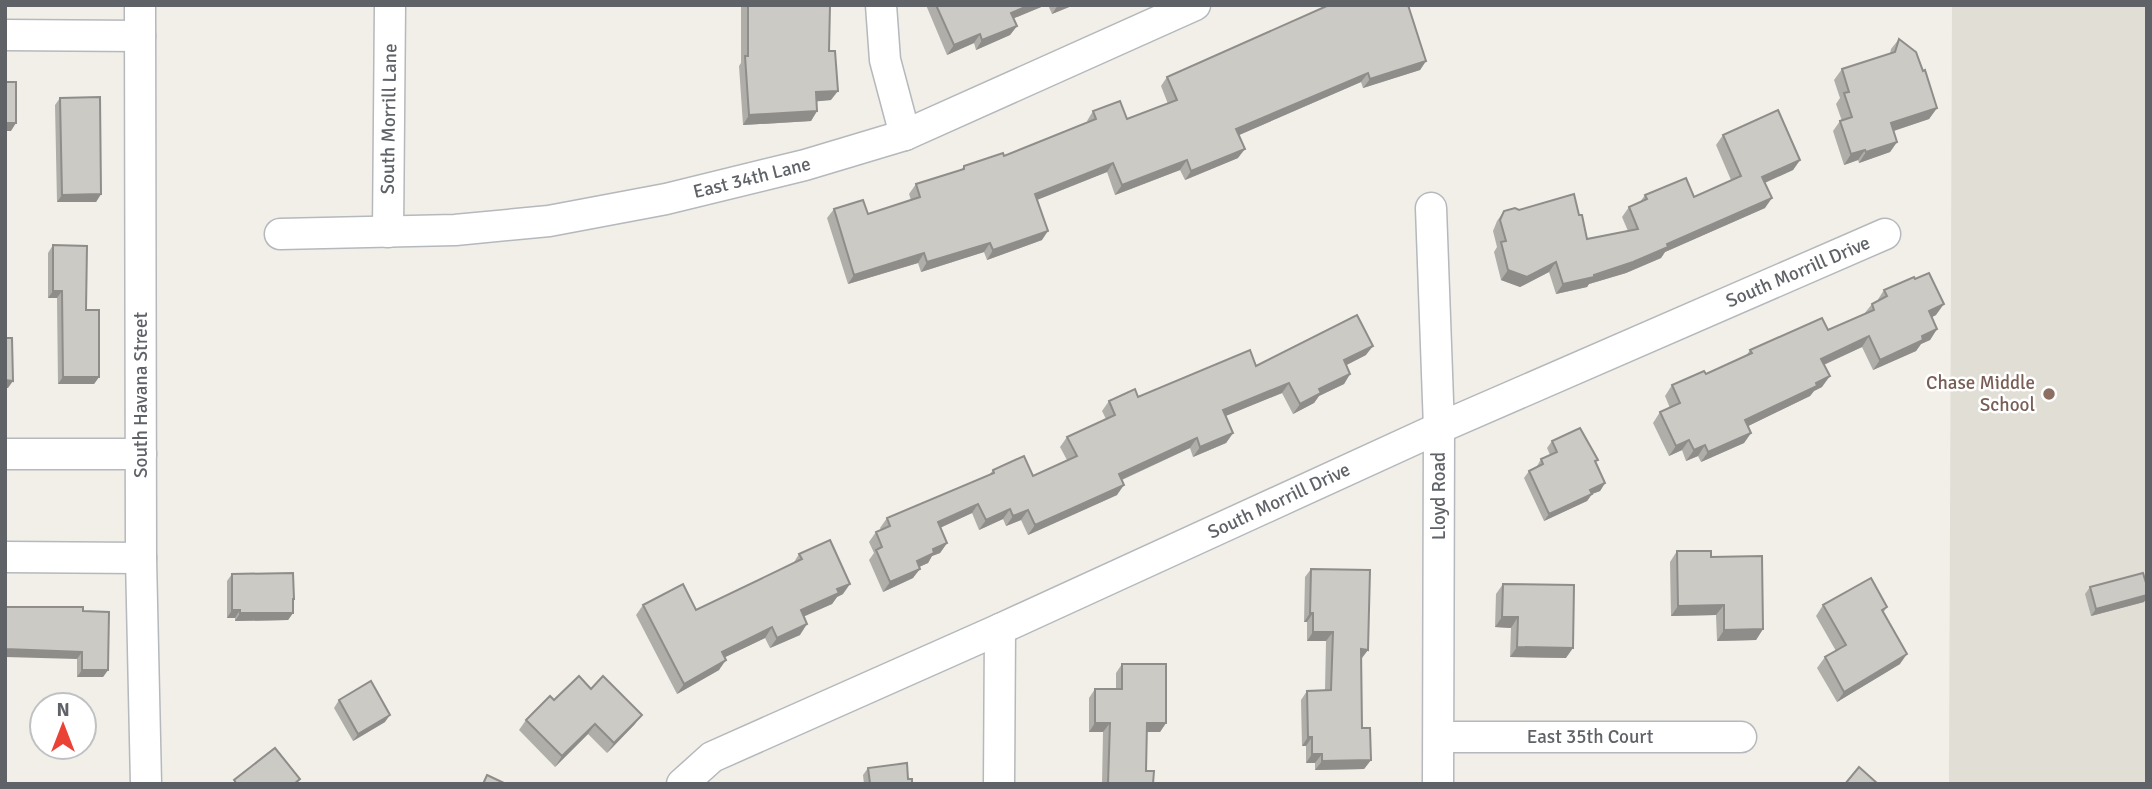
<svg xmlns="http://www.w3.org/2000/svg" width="2152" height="789" font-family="Signika,sans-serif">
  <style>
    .education { fill: #e1ded6 }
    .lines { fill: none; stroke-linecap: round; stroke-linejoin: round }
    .minor-casing { stroke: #b5b8bc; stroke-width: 33 }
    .minor { stroke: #fff; stroke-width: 30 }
    .wall { fill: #afaea9 }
    .shaded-wall { fill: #8f8d8a }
    .building { fill: #cccac5; stroke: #8f8d8a; stroke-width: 2 }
    .education-dot { fill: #8d6e63; stroke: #fff; stroke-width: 2.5 }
    .labels { text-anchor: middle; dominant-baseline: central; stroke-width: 5; stroke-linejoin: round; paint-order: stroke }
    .street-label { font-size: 19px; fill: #5f6368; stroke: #fff }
    .education-label { font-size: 19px; fill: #785e54; stroke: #fff; text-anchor: end }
  </style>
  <rect width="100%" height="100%" fill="#f1efe8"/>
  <polygon class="education" points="1952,5 2147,5 2147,784 1949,784"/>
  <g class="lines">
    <defs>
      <g id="minor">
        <polyline points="140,5 141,558 146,784"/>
        <polyline points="881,5 885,60 905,135"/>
        <polyline points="5,35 140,36"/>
        <polyline points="1431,208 1439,428 1438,784"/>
        <polyline points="388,232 390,5"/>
        <polyline points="280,234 455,230 549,221 666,199 805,165 905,135 1195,5"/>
        <polyline points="5,454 141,454"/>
        <polyline points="5,557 141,558"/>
        <polyline points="1439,737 1741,737"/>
        <polyline points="682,784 712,757 1000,629 1439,428 1885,234"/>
        <polyline points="999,784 1000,629"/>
      </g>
    </defs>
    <use href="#minor" class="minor-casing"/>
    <use href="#minor" class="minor"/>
  </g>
  <g class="wall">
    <polygon points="741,5 830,5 829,51 831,100 817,101 817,111 811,121 743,125 739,66 741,63"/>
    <polygon points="926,5 1046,5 1014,18 1017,26 1010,35 976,50 974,43 947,55"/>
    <polygon points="1048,5 1074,5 1052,14"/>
    <polygon points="1899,39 1937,108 1929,119 1894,131 1897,142 1890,152 1859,163 1858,160 1844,165 1833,131 1840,121 1842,121 1836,104 1840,98 1834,80 1842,69 1890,54 1891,49"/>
    <polygon points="1426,61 1420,70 1363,88 1361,82 1239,135 1238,158 1185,180 1180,170 1115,195 1107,172 1037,200 1042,240 987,260 984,252 921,272 918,263 848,284 827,218 834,209 868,214 911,200 909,194 916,184 961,170 964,166 1004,156 1088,122 1087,121 1093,111 1127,119 1168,104 1161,86 1167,77"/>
    <polygon points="60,98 101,194 96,202 57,202 55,105"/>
    <polygon points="1723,135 1800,160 1793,170 1765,183 1765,208 1665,252 1661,258 1626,273 1589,284 1587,287 1556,294 1549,272 1520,287 1501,280 1494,252 1497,247 1493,231 1497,221 1504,211 1519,210 1579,215 1587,239 1628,231 1622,217 1629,207 1640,202 1645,195 1694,197 1731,180 1716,145"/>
    <polygon points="53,245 86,310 99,377 94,384 58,384 57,298 48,298 48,253"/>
    <polygon points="1884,290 1936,315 1932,317 1937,329 1930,340 1921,344 1916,351 1873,370 1862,347 1824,365 1822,387 1814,391 1810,396 1748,426 1751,433 1744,443 1701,462 1698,456 1686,461 1682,450 1669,456 1653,423 1660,412 1670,408 1665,396 1672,385 1706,374 1746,356 1750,350 1828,330 1864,314 1872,304 1877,301"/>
    <polygon points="1366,355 1346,365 1350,374 1344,384 1319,396 1314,403 1293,414 1282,393 1225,416 1233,433 1226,443 1193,457 1190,448 1122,480 1117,495 1028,535 1021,520 1006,526 1003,519 979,530 972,513 940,528 947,543 940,553 932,556 928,563 919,567 913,578 883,592 869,560 874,553 869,542 876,532 881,530 880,528 887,518 989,475 993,470 1033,476 1067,460 1060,447 1067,437 1106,419 1102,411 1109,401 1138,397 1256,366"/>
    <polygon points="1552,441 1596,463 1605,483 1600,491 1592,494 1587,501 1544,521 1524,478 1529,471 1536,468 1541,459 1550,455 1547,448"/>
    <polygon points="1677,551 1711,557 1763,629 1756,640 1717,641 1716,615 1671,616 1670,562"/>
    <polygon points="799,554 843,594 837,597 832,604 803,616 800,635 770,648 765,638 725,657 719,670 677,694 636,615 643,605 696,610 793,564"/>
    <polygon points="1311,569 1368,650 1361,658 1362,728 1371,760 1364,769 1315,770 1315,763 1306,763 1306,746 1302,746 1301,700 1307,691 1325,690 1326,641 1307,641 1307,622 1304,622 1305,577"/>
    <polygon points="232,574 294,599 293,601 293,613 288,620 235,621 235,618 227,618 227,581"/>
    <polygon points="1503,584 1566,658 1510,657 1511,628 1495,627 1496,594"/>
    <polygon points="2090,587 2144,602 2091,616 2085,594"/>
    <polygon points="1823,605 1887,607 1883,613 1900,664 1837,702 1817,668 1825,657 1836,651 1816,616"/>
    <polygon points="83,611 108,670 103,677 77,677 77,659"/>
    <polygon points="1122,664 1166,723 1160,732 1147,732 1146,771 1153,784 1102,784 1103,732 1089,732 1089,698 1095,689 1116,689 1116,673"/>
    <polygon points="591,689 642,715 634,725 607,753 588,734 555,767 519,730 526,720 554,700"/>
    <polygon points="339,700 385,722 353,741 334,708"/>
    <polygon points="868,768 908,779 912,784 864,784 863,775"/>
  </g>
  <g class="shaded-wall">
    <polygon points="1030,5 1046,5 1005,22 1011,13"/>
    <polygon points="1058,5 1074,5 1052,14"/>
    <polygon points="1017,26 1010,35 976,50 982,40"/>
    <polygon points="980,34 974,43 947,55 954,45"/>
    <polygon points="1426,61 1420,70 1363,88 1370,79"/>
    <polygon points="1368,73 1361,82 1230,139 1236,129"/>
    <polygon points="838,91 831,100 810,102 816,92"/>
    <polygon points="1937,108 1929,119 1884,134 1891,123"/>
    <polygon points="817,111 811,121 743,125 749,115"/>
    <polygon points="5,123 16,123 11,131 5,131"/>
    <polygon points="1897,142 1890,152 1859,163 1866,152"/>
    <polygon points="1245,149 1238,158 1185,180 1191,171"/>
    <polygon points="1865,150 1858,160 1844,165 1851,154"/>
    <polygon points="1187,160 1180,170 1115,195 1122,185"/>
    <polygon points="1800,160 1793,170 1755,187 1762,177"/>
    <polygon points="1113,163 1107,172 1029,203 1035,194"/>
    <polygon points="101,194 96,202 57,202 62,195"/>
    <polygon points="1772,198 1765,208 1665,252 1661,258 1626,273 1589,284 1587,287 1556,294 1563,284 1594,275 1667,244"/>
    <polygon points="1048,231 1042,240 987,260 993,250"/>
    <polygon points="990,243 984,252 921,272 927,262"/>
    <polygon points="924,253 918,263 848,284 854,275"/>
    <polygon points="1556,262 1549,272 1520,287 1501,280 1508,270"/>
    <polygon points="53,291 62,291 57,298 48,298"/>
    <polygon points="1944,304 1936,315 1922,322 1929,311"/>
    <polygon points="1937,329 1930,340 1921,344 1916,351 1873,370 1880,360 1922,336"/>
    <polygon points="1869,336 1862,347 1814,369 1821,359"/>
    <polygon points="1373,346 1366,355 1337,370 1344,360"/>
    <polygon points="1350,374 1344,384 1319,396 1314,403 1293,414 1300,404 1319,389"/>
    <polygon points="1830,376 1822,387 1814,391 1810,396 1738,431 1745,420"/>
    <polygon points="63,377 99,377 94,384 58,384"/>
    <polygon points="5,380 13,381 8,388 5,388"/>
    <polygon points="1289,383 1282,393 1216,420 1223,410"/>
    <polygon points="1233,433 1226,443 1193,457 1200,447"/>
    <polygon points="1751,433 1744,443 1701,462 1708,452"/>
    <polygon points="1197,438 1190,448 1112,484 1119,474"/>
    <polygon points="1689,440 1682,450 1669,456 1676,446"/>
    <polygon points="1705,445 1698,456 1686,461 1694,450"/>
    <polygon points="1605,483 1600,491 1592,494 1587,501 1544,521 1549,514 1590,490"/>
    <polygon points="1124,485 1117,495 1028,535 1035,525"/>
    <polygon points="978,504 972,513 931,532 938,522"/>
    <polygon points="1010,509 1003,519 979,530 986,520"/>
    <polygon points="1028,510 1021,520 1006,526 1013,516"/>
    <polygon points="947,543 940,553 932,556 928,563 910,571 917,561 933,549"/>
    <polygon points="920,569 913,578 883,592 890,582"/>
    <polygon points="850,584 843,594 837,597 832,604 794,621 801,610 837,589"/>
    <polygon points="2147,595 2147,598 2144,602 2091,616 2096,609"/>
    <polygon points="1724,605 1716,615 1671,616 1678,606"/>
    <polygon points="232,610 240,610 235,618 227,618"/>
    <polygon points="240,613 293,613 288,620 235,621"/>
    <polygon points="1310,613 1313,613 1307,622 1304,622"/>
    <polygon points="1502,617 1518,617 1511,628 1495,627"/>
    <polygon points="807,624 800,635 770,648 777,638"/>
    <polygon points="772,627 765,638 715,662 722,652"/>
    <polygon points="1763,629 1756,640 1717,641 1724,630"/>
    <polygon points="1313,632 1333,632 1326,641 1307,641"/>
    <polygon points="1517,647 1573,648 1566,658 1510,657"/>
    <polygon points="5,649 82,652 77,659 5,657"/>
    <polygon points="1361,649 1368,650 1362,658 1355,658"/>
    <polygon points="1907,654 1900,664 1837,702 1844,692"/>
    <polygon points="726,660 719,670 677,694 684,684"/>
    <polygon points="82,670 108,670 103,677 77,677"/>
    <polygon points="390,715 385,722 353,741 358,734"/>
    <polygon points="642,715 634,725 607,753 614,743"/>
    <polygon points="1095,723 1110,723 1103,732 1089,732"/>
    <polygon points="1147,723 1166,723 1160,732 1141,732"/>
    <polygon points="595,724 588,734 555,767 562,756"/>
    <polygon points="1308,737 1312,737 1306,746 1302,746"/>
    <polygon points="1312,754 1322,754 1315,763 1306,763"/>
    <polygon points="1371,760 1364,769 1315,770 1322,761"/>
  </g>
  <g class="building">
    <polygon points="748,5 830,5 829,51 835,51 838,91 816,92 817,111 749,115 745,56 748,56"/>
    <polygon points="936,5 1030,5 1011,13 1017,26 982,40 980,34 954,45"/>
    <polygon points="1329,5 1408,5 1426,61 1370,79 1368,73 1236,129 1245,149 1191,171 1187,160 1122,185 1113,163 1035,194 1048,231 993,250 990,243 927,262 924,253 854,275 834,209 863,200 868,214 920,197 916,184 964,169 964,166 1003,153 1004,156 1096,119 1093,111 1120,101 1127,119 1177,100 1167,77"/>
    <polygon points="1899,39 1916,52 1923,71 1925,70 1937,108 1891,123 1897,142 1866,152 1865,150 1851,154 1840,121 1852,117 1844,93 1849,92 1842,69 1895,52"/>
    <rect x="5" y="82" width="11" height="41"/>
    <polygon points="100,97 101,194 62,195 60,98"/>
    <polygon points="1778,110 1800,160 1762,177 1772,198 1667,244 1668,247 1633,262 1594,275 1594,277 1563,284 1556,262 1527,277 1508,270 1501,242 1506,241 1500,220 1504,211 1515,208 1519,210 1574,194 1579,215 1582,215 1587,239 1638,229 1629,207 1647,199 1645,195 1686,178 1694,197 1741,176 1723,135"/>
    <polygon points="53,245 87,246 86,310 99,310 99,377 63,377 62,291 53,291"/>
    <polygon points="1929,273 1944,304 1929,311 1937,329 1922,336 1923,340 1880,360 1869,336 1821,359 1830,376 1816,383 1817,386 1745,420 1751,433 1708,452 1705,445 1694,450 1689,440 1676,446 1660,412 1680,403 1672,385 1704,371 1706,374 1752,353 1750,350 1822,318 1828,330 1874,310 1872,304 1887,296 1884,290 1914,277 1915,279"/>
    <polygon points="1357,315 1373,346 1344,360 1350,374 1319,389 1321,393 1300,404 1289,383 1223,410 1233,433 1200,447 1197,438 1119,474 1124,485 1035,525 1028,510 1013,516 1010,509 986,520 978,504 938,522 947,543 933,549 934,553 917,561 920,569 890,582 876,550 882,547 876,532 890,526 887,518 994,473 993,470 1024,456 1033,476 1077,456 1067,437 1115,415 1109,401 1135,389 1138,397 1250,350 1256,366"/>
    <polygon points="5,338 12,338 13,381 5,380"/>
    <polygon points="1580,428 1598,460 1595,461 1605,483 1590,490 1592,494 1549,514 1529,471 1543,464 1541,459 1557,452 1552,441"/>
    <polygon points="830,540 850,584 837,589 839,593 801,610 807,624 777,638 772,627 722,652 726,660 684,684 643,605 683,584 696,610 802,559 799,554"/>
    <polygon points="1677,551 1711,551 1711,557 1762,556 1763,629 1724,630 1724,605 1678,606"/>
    <polygon points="1311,569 1370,570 1368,650 1361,649 1362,728 1370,728 1371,760 1322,761 1322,754 1312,754 1312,737 1308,737 1307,691 1331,690 1333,632 1313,632 1313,613 1310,613"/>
    <polygon points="293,573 294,599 293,599 293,613 240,613 240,610 232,610 232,574"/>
    <polygon points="2143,573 2147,586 2147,595 2096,609 2090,587"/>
    <polygon points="1871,578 1887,607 1882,610 1907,654 1844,692 1825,657 1846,645 1823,605"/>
    <polygon points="1503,584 1574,585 1573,648 1517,647 1518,617 1502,617"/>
    <polygon points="5,607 83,607 83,611 109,612 108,670 82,670 82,652 5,649"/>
    <polygon points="1122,664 1166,664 1166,723 1147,723 1146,771 1154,771 1153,784 1108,784 1110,723 1095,723 1095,689 1122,689"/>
    <polygon points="579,676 591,689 603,676 642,715 614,743 595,724 562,756 526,720 550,696 554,700"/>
    <polygon points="371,681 390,715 358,734 339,700"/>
    <polygon points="275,748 300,779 294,784 237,784 234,780"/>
    <polygon points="907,763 908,779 912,779 912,784 867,784 870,783 868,768"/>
    <polygon points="1859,767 1878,784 1845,784"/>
    <polygon points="487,775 506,784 483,784"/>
  </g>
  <circle class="education-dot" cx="2049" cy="394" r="7"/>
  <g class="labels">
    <g class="street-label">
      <text transform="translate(389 119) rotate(-89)">South Morrill Lane</text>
      <text transform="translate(752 178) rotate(-14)">East 34th Lane</text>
      <text transform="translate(1798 272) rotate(-23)">South Morrill Drive</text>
      <text transform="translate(141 395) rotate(-90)">South Havana Street</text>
      <text transform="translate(1439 496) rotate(-90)">Lloyd Road</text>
      <text transform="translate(1279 501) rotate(-25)">South Morrill Drive</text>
      <text x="1590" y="737">East 35th Court</text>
    </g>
    <g class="education-label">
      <text x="2035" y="383">Chase Middle<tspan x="2035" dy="22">School</tspan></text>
    </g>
  </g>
  <rect width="2152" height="789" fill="none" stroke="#5f6368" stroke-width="14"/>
  <g transform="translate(63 726)"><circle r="33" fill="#ffffff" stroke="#bfc1c3" stroke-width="2"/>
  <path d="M0-5L12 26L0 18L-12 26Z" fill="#ea4335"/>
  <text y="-10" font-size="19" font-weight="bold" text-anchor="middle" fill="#5f6368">N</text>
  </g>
</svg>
